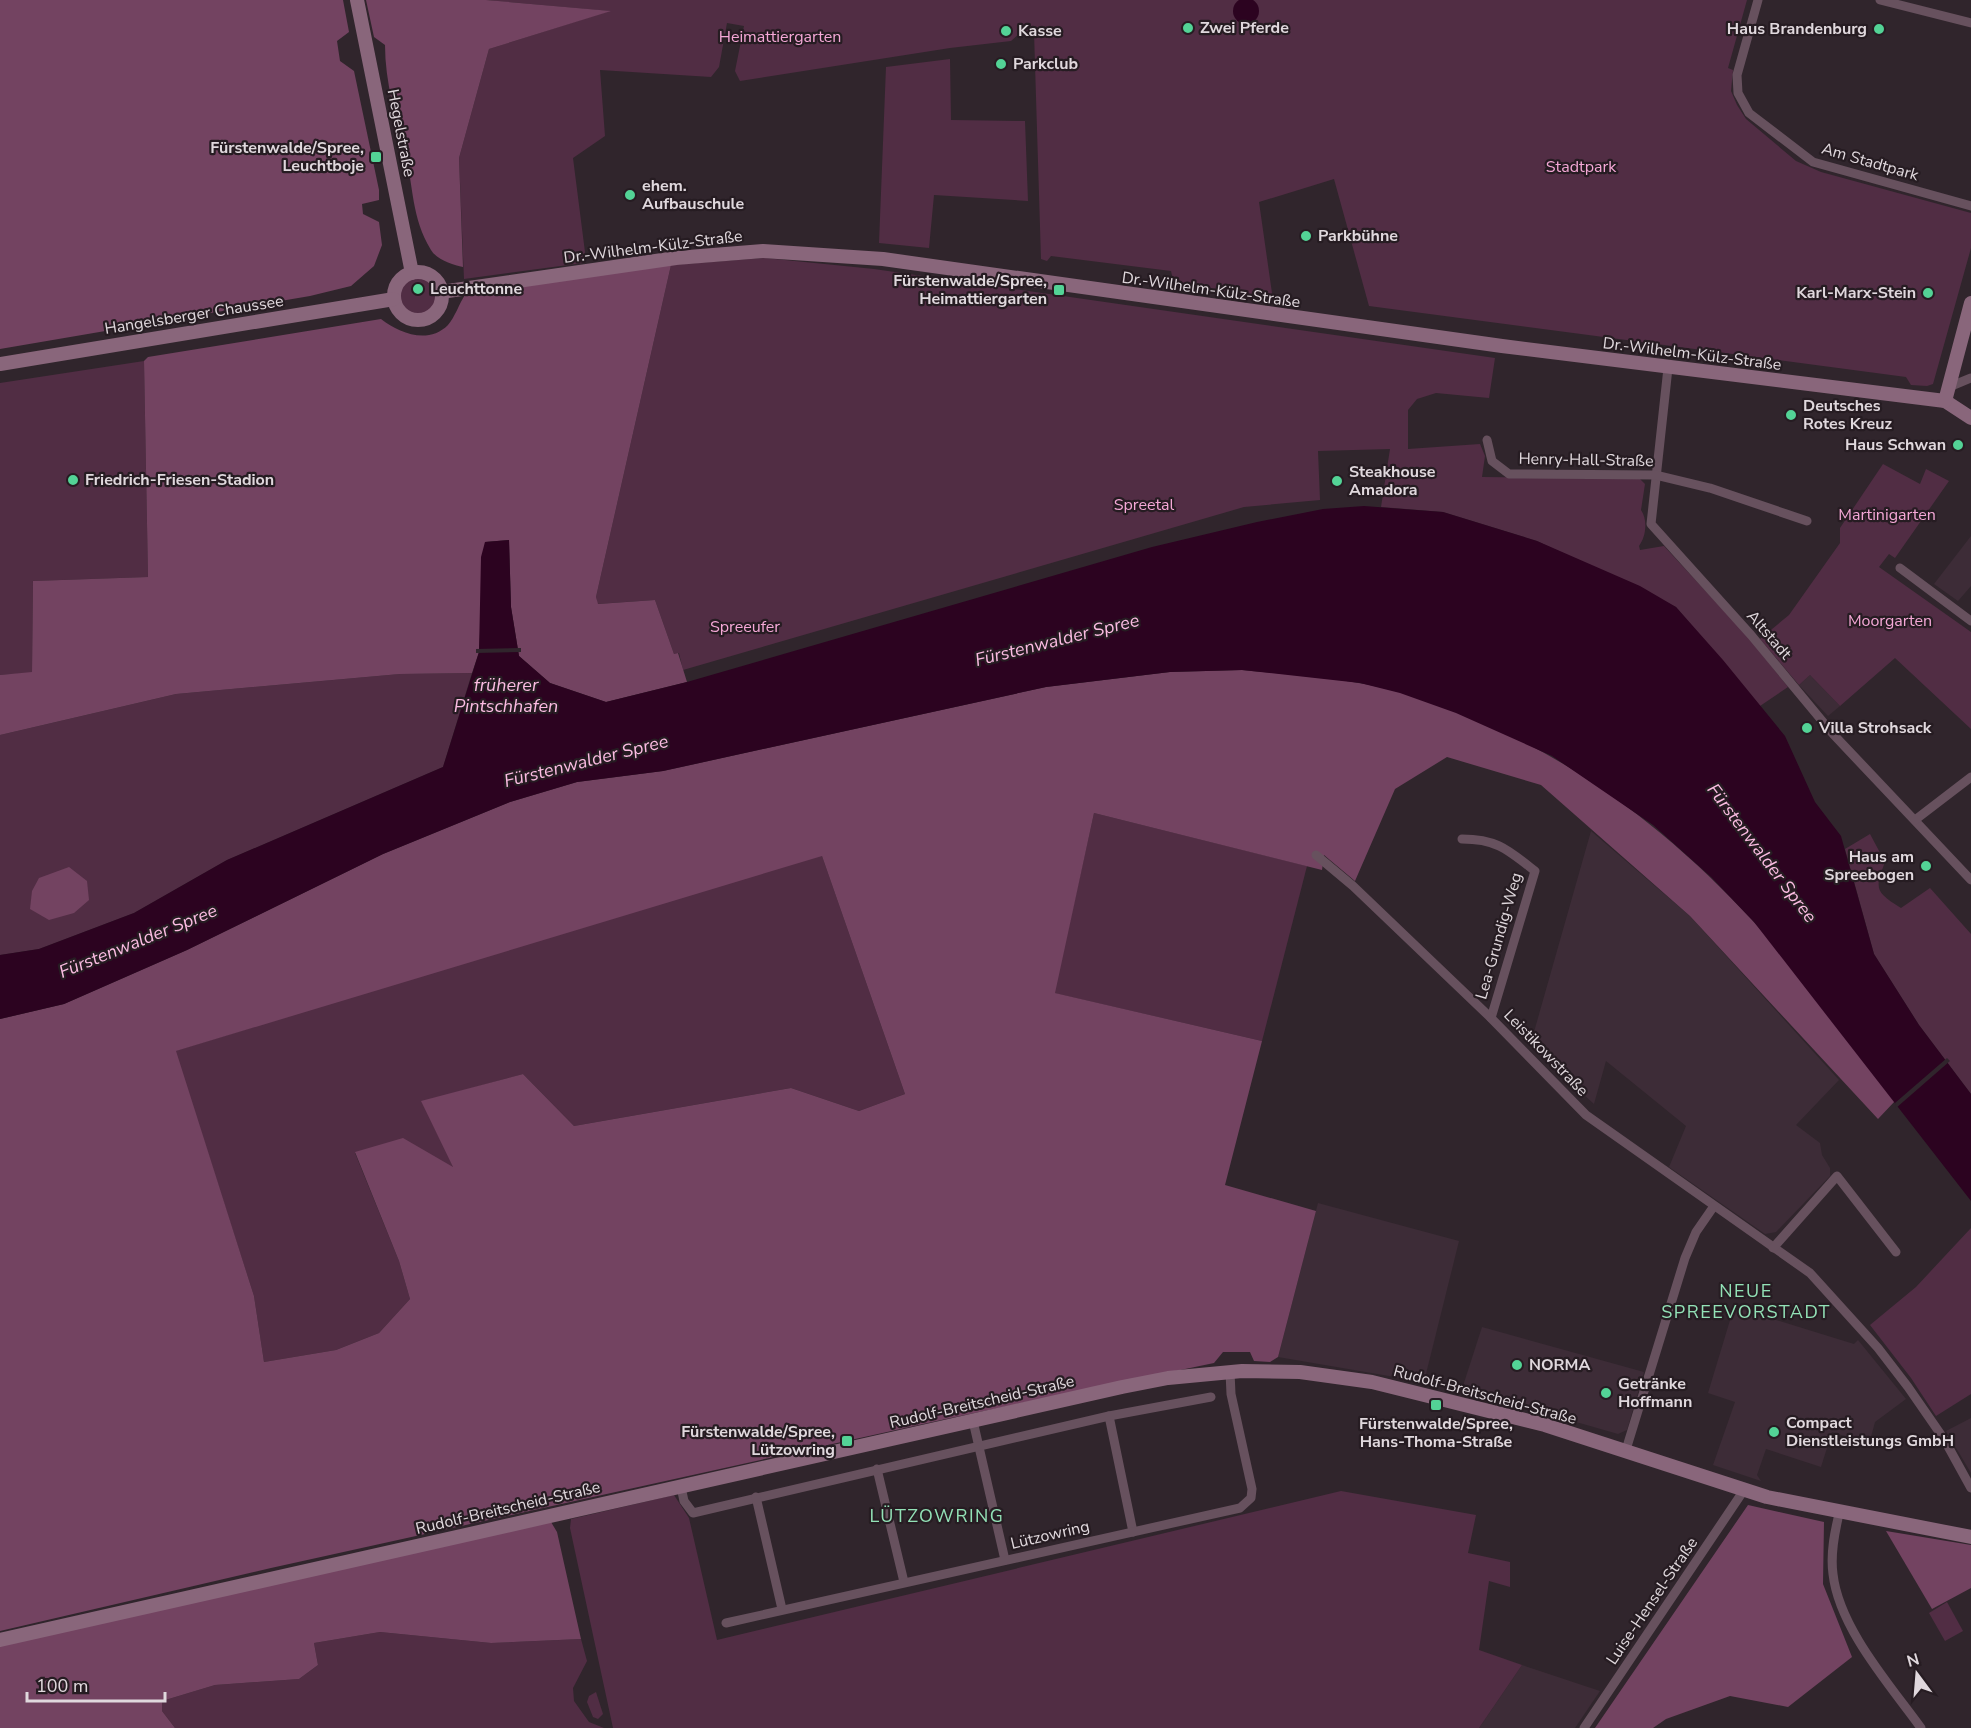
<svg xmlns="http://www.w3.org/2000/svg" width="1971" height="1728" font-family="'Nunito Sans',sans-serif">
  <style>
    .built { fill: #3d2c37 }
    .green { fill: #512d44 }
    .forest { fill: #734361; fill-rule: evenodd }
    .water { fill: #2c0320 }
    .pier { fill: #30252c }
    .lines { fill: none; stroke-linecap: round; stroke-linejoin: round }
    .street { stroke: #67515e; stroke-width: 9 }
    .secondary { stroke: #89667b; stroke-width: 14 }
    .poi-dot { fill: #53d396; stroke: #261c22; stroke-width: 2 }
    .labels { text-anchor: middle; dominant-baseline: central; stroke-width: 4.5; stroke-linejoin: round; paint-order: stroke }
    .poi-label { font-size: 16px; font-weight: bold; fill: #e0d8dd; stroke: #261c22; text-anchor: start }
    .park-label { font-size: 16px; fill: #f5a8d7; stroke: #261c22 }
    .street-label { font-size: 16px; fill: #e0d8dd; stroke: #261c22 }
    .water-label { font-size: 18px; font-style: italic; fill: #fbbce2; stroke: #261c22 }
    .neighbourhood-label { font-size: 18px; letter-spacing: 1.5px; fill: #93e2b7; stroke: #261c22 }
  </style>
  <rect width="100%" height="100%" fill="#30252c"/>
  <g class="built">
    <polygon points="1971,536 1971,586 1958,601 1934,584"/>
    <polygon points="1810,675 1840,706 1828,716 1799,685"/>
    <polygon points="1591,831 1690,916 1839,1080 1796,1125 1820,1143 1822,1155 1830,1168 1830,1176 1776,1232 1765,1234 1669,1167 1686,1126 1606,1061 1594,1104 1530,1046"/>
    <polygon points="1318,1203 1459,1241 1424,1382 1278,1357"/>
    <polygon points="1734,1307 1854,1344 1858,1340 1906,1399 1875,1422 1869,1444 1832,1432 1821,1467 1766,1449 1757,1475 1761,1481 1713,1465 1735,1402 1708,1393"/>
    <polygon points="1482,1327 1644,1372 1627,1430 1618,1434 1462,1389"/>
    <polygon points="1971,1418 1971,1473 1946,1431"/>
    <polygon points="1522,1665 1600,1691 1575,1728 1479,1728"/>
  </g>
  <g class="green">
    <polygon points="486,0 1747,0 1728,68 1733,70 1731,91 1737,105 1746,119 1796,161 1821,172 1971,213 1971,248 1933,384 1927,386 1911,385 1906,377 1369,306 1334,179 1259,202 1272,293 1268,297 1174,284 1171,271 1051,256 1047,261 1041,259 1034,32 1021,32 1011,41 950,48 740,81 735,71 744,26 727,23 719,67 711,77 600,70 605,136 573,158 585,252 583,263 464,279 459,158 489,49 609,11"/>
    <polygon points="950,59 951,120 1025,121 1028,201 934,195 929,248 879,243 886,67"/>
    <path d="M 765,258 L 874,269 L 1495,358 L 1489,398 L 1436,393 L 1417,399 L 1408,410 L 1408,449 L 1480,444 L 1485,456 L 1482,477 L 1640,479 L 1645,484 L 1641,510 C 1648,520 1646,537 1639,546 L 1640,550 L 1664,546 L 1749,638 L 1788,687 L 1760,706 L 1676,607 L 1537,541 L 1443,512 L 1381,507 L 1390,449 L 1318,451 L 1320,500 L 1244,507 L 683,670 L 679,653 L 674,654 L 655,600 L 597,604 L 596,597 L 671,265 Z"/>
    <circle cx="418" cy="296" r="18"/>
    <polygon points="144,361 148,577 33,581 32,673 0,675 0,383"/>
    <polygon points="1883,464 1920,484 1926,469 1949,481 1895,558 1889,554 1879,567 1971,632 1971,729 1895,658 1840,706 1810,675 1799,685 1760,639 1789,615 1840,543 1840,528"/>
    <polygon points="472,673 443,767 227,860 134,913 39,949 0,955 0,735 176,694 400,674"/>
    <polygon points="1094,813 1307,866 1262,1041 1054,993"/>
    <path d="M 1870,834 L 1885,862 C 1874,890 1876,892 1901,908 L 1930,888 L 1971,934 L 1971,1094 L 1919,1025 L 1874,954 L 1845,849 Z"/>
    <polygon points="821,853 905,1094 859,1111 791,1088 574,1126 523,1074 422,1102 454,1168 355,1153 399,1261 410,1299 379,1333 336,1350 264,1362 254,1296 175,1051"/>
    <polygon points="1971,1228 1971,1394 1936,1416 1911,1378 1870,1325 1916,1287"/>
    <polygon points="1341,1491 1476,1515 1468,1553 1510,1562 1510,1587 1489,1581 1479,1650 1522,1665 1479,1728 613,1728 570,1528 571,1519 674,1495 689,1518 717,1640"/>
    <polygon points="1947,1602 1963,1631 1945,1641 1929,1613"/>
    <polygon points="380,1632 491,1643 581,1639 587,1661 573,1688 574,1701 589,1722 604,1728 175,1728 162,1711 162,1701 215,1685 299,1679 318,1665 314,1643"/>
    <polygon points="596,1692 603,1714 598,1719 593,1717 587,1702 589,1696"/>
  </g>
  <g class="forest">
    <polygon points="0,0 343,0 349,32 337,41 340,61 354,71 379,190 379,200 362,204 363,214 379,222 382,245 374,266 351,286 310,296 0,349"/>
    <path d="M 366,0 L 486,0 L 611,11 L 489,49 L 459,158 L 463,267 C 453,265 436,259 431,250 C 411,217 414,187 405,153 C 396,117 385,83 385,45 L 374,37 Z"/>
    <path d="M 671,265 L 596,597 L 598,604 L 655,600 L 674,654 L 678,653 L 687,682 L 606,702 L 550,683 L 519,656 L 511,607 L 509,540 L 485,542 L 479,652 L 472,673 L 400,674 L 176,694 L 0,735 L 0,675 L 32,672 L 33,581 L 148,577 L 144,361 L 148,357 L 381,319 C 399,333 428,345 448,325 C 455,317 459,304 465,295 Z"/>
    <path d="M 1242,670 C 1294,675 1348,678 1399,692 C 1537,731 1656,816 1752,920 C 1804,976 1848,1041 1895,1101 L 1878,1119 L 1690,916 L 1541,785 L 1447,757 L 1395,789 L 1355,881 L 1324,855 L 1322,870 L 1094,813 L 1055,993 L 1262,1041 L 1225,1185 L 1316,1211 L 1278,1357 L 1270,1362 L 1254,1361 L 1250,1352 L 1223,1352 L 1214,1363 L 946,1419 L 271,1568 L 0,1631 L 0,1019 L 64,1004 L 187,950 L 383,854 L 510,802 L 577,782 L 663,771 L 1046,687 L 1170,672 ZM 822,856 L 905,1094 L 859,1111 L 791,1088 L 574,1126 L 523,1074 L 421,1101 L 453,1167 L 403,1138 L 355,1152 L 399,1261 L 410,1299 L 379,1333 L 336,1350 L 264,1362 L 254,1296 L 176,1051 Z"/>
    <polygon points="69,867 87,881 89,900 74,913 49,920 30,909 32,891 39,878"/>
    <polygon points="1748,1505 1824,1522 1823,1584 1852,1657 1788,1707 1730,1696 1666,1719 1653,1728 1595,1728"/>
    <polygon points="551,1522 557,1532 581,1639 491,1643 380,1632 314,1643 318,1665 299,1679 215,1685 162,1701 162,1711 175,1728 0,1728 0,1645"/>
    <polygon points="1886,1531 1971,1545 1971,1588 1932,1609"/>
  </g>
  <g class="water">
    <circle cx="1246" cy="11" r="13"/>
    <polygon points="1364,506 1443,512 1537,541 1640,586 1676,607 1723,660 1785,736 1815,802 1841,836 1874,954 1919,1025 1971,1094 1971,1201 1754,922 1711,877 1653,825 1552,756 1456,713 1400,693 1360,683 1242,670 1170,672 1046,687 663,771 577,782 510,802 383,854 187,950 64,1004 0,1019 0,955 39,949 134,913 227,860 443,767 479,652 481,557 485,542 509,540 511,607 519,656 550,683 606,702 687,682 1152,547 1257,522 1323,509"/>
  </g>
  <g class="pier">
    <polygon points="521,648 521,652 476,653 476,649"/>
    <polygon points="1947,1058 1950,1061 1896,1108 1895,1103"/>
  </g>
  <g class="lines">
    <g class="street">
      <polyline points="1758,0 1737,75 1738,93 1749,113 1813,162 1971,206"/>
      <polyline points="1880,0 1971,23"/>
      <polyline points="1668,368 1651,524 1751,635 1833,734 1971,880"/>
      <polyline points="1949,387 1971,378"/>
      <polyline points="1487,440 1492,461 1509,474 1656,475 1710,488 1807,521"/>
      <polyline points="1900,568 1971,621"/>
      <polyline points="1915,820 1971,777"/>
      <path d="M 1462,839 C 1497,839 1508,850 1535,871 L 1491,1018"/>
      <polyline points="1316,855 1353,886 1491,1018 1586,1115 1810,1273 1878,1348 1908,1387 1944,1439 1971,1488"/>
      <polyline points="1773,1248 1837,1176 1896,1252"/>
      <polyline points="1109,1416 1133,1532"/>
      <polyline points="973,1421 1005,1560"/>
      <polyline points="1625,1453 1685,1258 1696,1232 1714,1206"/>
      <polyline points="877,1469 904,1582"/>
      <polyline points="681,1487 684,1501 693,1513 1109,1416 1211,1397"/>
      <polyline points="756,1497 782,1609"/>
      <path d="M 1840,1510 C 1835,1530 1830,1553 1833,1574 C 1839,1628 1890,1685 1921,1728"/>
      <polyline points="726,1623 1240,1508 1251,1498 1252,1489 1231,1394 1230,1372"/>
      <polyline points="1584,1728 1744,1490"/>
    </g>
    <g class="secondary">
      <polyline points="357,0 412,273"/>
      <circle cx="418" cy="296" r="24"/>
      <polyline points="441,292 676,258 763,251 883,259 1502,346 1945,401 1971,418"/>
      <polyline points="0,364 394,299"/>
      <polyline points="1945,401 1971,303"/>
      <polyline points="0,1640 1122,1387 1168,1378 1242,1371 1300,1372 1372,1382 1545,1425 1767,1497 1971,1537"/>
    </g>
  </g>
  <g class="poi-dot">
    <circle cx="1188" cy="28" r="6"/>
    <circle cx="1879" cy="29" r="6"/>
    <circle cx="1006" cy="31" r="6"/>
    <circle cx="1001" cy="64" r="6"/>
    <rect x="370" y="151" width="12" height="12" rx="3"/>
    <circle cx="630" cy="195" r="6"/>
    <circle cx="1306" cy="236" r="6"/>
    <circle cx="418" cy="289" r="6"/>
    <rect x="1053" y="284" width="12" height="12" rx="3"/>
    <circle cx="1928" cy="293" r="6"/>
    <circle cx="1791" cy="415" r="6"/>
    <circle cx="1958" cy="445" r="6"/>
    <circle cx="73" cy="480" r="6"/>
    <circle cx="1337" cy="481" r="6"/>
    <circle cx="1807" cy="728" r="6"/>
    <circle cx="1926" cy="866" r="6"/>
    <circle cx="1517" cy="1365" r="6"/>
    <circle cx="1606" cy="1393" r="6"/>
    <rect x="1430" y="1399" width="12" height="12" rx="3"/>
    <circle cx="1774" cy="1432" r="6"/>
    <rect x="841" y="1435" width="12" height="12" rx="3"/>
  </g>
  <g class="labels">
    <g class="poi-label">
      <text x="1200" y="28">Zwei Pferde</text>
      <text x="1867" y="29" text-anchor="end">Haus Brandenburg</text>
      <text x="1018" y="31">Kasse</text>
      <text x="1013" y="64">Parkclub</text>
      <text x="364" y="148" text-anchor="end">Fürstenwalde/Spree,<tspan x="364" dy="18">Leuchtboje</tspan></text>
      <text x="642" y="186">ehem.<tspan x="642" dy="18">Aufbauschule</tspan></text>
      <text x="1318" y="236">Parkbühne</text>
      <text x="1047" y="281" text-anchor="end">Fürstenwalde/Spree,<tspan x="1047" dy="18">Heimattiergarten</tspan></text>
      <text x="430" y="289">Leuchttonne</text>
      <text x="1916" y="293" text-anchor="end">Karl-Marx-Stein</text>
      <text x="1803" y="406">Deutsches<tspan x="1803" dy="18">Rotes Kreuz</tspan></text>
      <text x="1946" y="445" text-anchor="end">Haus Schwan</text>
      <text x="1349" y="472">Steakhouse<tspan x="1349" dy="18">Amadora</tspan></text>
      <text x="85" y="480">Friedrich-Friesen-Stadion</text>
      <text x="1819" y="728">Villa Strohsack</text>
      <text x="1914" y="857" text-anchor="end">Haus am<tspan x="1914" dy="18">Spreebogen</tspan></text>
      <text x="1529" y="1365">NORMA</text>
      <text x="1618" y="1384">Getränke<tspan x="1618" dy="18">Hoffmann</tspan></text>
      <text x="1786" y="1423">Compact<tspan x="1786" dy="18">Dienstleistungs GmbH</tspan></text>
      <text x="1436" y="1424" text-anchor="middle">Fürstenwalde/Spree,<tspan x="1436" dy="18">Hans-Thoma-Straße</tspan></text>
      <text x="835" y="1432" text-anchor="end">Fürstenwalde/Spree,<tspan x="835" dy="18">Lützowring</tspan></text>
    </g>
    <g class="park-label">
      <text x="780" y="37">Heimattiergarten</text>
      <text x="1581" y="167">Stadtpark</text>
      <text x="1144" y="505">Spreetal</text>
      <text x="1887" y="515">Martinigarten</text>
      <text x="1890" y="621">Moorgarten</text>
      <text x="745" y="627">Spreeufer</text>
    </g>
    <g class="street-label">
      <text transform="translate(401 133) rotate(79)">Hegelstraße</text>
      <text transform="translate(1870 162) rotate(16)">Am Stadtpark</text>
      <text transform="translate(653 247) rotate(-7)">Dr.-Wilhelm-Külz-Straße</text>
      <text transform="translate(1211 290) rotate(8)">Dr.-Wilhelm-Külz-Straße</text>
      <text transform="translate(194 315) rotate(-9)">Hangelsberger Chaussee</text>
      <text transform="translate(1692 354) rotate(7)">Dr.-Wilhelm-Külz-Straße</text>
      <text transform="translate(1586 460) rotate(1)">Henry-Hall-Straße</text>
      <text transform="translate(1769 635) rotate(49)">Altstadt</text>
      <text transform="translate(1499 936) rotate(-74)">Lea-Grundig-Weg</text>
      <text transform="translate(1546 1053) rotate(46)">Leistikowstraße</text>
      <text transform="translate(1485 1395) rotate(15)">Rudolf-Breitscheid-Straße</text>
      <text transform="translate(982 1402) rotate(-13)">Rudolf-Breitscheid-Straße</text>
      <text transform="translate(508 1508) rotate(-13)">Rudolf-Breitscheid-Straße</text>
      <text transform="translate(1050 1535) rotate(-13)">Lützowring</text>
      <text transform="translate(1652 1601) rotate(-56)">Luise-Hensel-Straße</text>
    </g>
    <g class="water-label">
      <text transform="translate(1057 640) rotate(-14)">Fürstenwalder Spree</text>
      <text x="506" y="685">früherer<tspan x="506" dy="21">Pintschhafen</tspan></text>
      <text transform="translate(586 761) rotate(-14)">Fürstenwalder Spree</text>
      <text transform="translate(1762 853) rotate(53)">Fürstenwalder Spree</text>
      <text transform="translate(138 941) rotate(-22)">Fürstenwalder Spree</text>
    </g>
    <g class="neighbourhood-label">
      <text x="1746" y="1291">NEUE<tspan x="1746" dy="21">SPREEVORSTADT</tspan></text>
      <text x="937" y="1516">LÜTZOWRING</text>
    </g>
  </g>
  <g transform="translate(1917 1674) rotate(344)" stroke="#261c22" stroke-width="4.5" paint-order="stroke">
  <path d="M0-4.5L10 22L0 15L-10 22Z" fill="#e0d8dd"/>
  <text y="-9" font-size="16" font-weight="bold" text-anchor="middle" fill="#e0d8dd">N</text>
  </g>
  <path d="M27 1692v9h138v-9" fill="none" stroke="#e0d8dd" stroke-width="3"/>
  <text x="36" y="1692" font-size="18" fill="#e0d8dd" stroke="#261c22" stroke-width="4.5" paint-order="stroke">100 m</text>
</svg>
